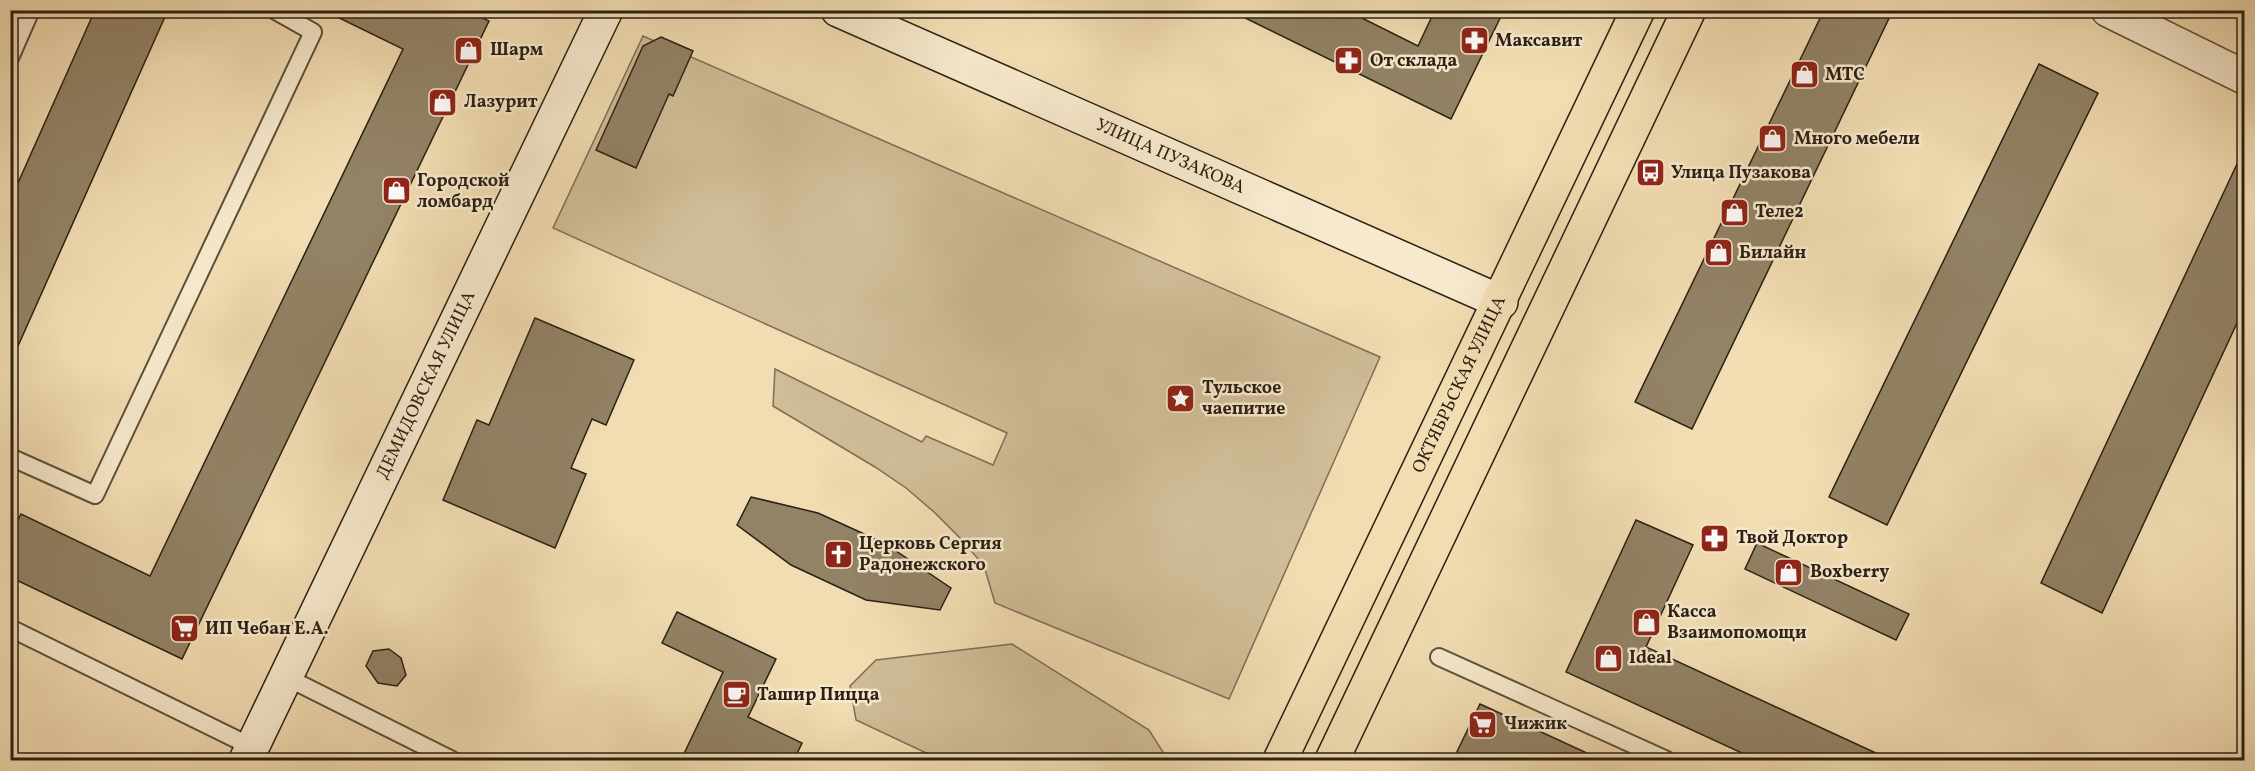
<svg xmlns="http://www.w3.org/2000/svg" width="2255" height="771" font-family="Vollkorn,serif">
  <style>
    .green { fill: #d0bd97; stroke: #7e6e56; stroke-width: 1.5 }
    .building { fill: #928266; stroke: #2b2014; stroke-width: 1.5 }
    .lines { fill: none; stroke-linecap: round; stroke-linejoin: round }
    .lane-casing { stroke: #5d4f3c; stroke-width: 20 }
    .street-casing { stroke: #5d4f3c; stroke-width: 36 }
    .secondary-casing { stroke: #2b2014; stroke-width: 36 }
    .primary-casing { stroke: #2b2014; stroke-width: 36 }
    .lane { stroke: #f7e9cd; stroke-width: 16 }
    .street { stroke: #f7e9cd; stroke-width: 33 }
    .secondary { stroke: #f7e9cd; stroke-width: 33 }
    .primary { stroke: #f2ddb2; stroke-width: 33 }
    .labels { text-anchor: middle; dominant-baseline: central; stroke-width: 5; stroke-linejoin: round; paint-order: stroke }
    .poi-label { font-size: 18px; font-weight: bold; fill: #2b2014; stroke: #f7e9cd; text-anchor: start }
    .street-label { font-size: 18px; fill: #2b2014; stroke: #f7e9cd }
  </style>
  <rect width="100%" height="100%" fill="#f2ddb2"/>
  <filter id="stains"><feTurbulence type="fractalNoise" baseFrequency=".00333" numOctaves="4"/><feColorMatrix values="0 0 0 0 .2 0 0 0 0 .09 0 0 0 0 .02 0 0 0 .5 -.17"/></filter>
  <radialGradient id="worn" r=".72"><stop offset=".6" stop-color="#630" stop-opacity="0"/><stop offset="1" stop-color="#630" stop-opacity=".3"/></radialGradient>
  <g class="green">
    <polygon points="643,36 1380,357 1229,699 995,603 984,566 963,541 934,512 906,488 875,467 773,406 775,369 922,442 926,436 993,465 1007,433 553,228"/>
    <polygon points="1012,644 1149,730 1168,760 941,760 856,720 850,686 876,660"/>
  </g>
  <g class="building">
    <polygon points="95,10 168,10 10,364 10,201"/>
    <polygon points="323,10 466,10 489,21 182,659 10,577 10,536 21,514 150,576 403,49"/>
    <polygon points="1229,10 1346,10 1418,46 1435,10 1504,10 1451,119"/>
    <polygon points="1824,10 1893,10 1692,429 1635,402"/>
    <polygon points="661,37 693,51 673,96 669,94 636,168 596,150 643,46"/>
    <polygon points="2039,64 2098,93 1887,525 1829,497"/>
    <polygon points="2244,149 2244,308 2102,613 2041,583"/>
    <polygon points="535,318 634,360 606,425 592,419 571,468 586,474 555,548 443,500 477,420 489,425"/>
    <polygon points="751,497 818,513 884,543 951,588 940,610 866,600 791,565 737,525"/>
    <polygon points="1636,520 1693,545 1646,647 1891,760 1757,760 1566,672"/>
    <polygon points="1757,543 1909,614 1896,640 1745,569"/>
    <polygon points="677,612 776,659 748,717 802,743 794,760 681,760 723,672 662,643"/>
    <polygon points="389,649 401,658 406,675 397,686 378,683 366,666 373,651"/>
    <polygon points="1480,704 1602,760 1453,760"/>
  </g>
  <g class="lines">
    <defs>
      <g id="lane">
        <polyline points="10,58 31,10"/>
        <polyline points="10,457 95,495 313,32 274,10"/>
        <polyline points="10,628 252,747"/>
        <polyline points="1439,657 1667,760"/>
        <polyline points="286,677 452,760"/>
      </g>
      <polyline id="street" points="2108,10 2244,77"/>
      <g id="secondary">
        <path id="s1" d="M 838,10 L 1501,302"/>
        <path id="s2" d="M 246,760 L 606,10"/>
      </g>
      <g id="primary">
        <path id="s3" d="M 1280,760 L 1638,10"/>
        <polyline points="1332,760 1689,10"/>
      </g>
    </defs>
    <use href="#lane" class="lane-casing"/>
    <use href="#street" class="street-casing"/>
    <use href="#secondary" class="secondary-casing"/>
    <use href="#primary" class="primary-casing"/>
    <use href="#lane" class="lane"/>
    <use href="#street" class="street"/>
    <use href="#secondary" class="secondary"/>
    <use href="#primary" class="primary"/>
  </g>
  <defs>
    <symbol id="pharmacy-square" viewBox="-11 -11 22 22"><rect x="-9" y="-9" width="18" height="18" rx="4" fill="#8f2418" stroke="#f7e9cd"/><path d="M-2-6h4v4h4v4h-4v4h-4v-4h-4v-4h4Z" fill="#fff"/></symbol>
    <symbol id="shop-square" viewBox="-11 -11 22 22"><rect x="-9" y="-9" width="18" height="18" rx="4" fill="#8f2418" stroke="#f7e9cd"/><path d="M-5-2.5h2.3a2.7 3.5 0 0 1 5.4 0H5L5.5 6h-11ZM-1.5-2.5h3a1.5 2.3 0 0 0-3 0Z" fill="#fff"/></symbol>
    <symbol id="bus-square" viewBox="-11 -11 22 22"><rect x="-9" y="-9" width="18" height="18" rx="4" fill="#8f2418" stroke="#f7e9cd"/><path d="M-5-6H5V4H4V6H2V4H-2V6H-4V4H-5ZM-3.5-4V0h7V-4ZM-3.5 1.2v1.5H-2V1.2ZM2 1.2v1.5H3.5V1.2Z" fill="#fff"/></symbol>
    <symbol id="sight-square" viewBox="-11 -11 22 22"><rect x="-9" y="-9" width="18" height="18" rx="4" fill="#8f2418" stroke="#f7e9cd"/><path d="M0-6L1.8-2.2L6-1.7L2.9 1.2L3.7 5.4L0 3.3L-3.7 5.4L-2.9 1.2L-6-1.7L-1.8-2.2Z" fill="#fff"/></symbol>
    <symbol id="church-square" viewBox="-11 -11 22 22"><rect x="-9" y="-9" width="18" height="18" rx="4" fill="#8f2418" stroke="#f7e9cd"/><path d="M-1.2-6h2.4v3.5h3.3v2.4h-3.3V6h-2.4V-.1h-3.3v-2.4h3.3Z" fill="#fff"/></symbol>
    <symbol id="supermarket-square" viewBox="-11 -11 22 22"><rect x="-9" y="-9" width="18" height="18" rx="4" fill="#8f2418" stroke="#f7e9cd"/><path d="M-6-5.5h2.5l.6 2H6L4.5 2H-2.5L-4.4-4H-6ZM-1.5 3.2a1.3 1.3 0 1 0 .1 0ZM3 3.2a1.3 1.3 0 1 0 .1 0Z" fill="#fff"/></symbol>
    <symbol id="cafe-square" viewBox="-11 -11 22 22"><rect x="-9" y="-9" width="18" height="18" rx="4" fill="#8f2418" stroke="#f7e9cd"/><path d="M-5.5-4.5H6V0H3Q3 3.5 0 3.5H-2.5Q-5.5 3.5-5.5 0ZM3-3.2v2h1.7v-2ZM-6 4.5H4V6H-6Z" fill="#fff"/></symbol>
  </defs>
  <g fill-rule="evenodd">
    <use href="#pharmacy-square" x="1458" y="24" width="33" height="33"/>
    <use href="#shop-square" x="452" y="34" width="33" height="33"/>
    <use href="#pharmacy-square" x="1332" y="44" width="33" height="33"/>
    <use href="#shop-square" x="1788" y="58" width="33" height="33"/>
    <use href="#shop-square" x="426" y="86" width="33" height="33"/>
    <use href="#shop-square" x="1756" y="122" width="33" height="33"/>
    <use href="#bus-square" x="1634" y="156" width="33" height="33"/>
    <use href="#shop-square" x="380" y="174" width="33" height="33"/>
    <use href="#shop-square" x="1718" y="196" width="33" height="33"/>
    <use href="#shop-square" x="1702" y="236" width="33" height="33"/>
    <use href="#sight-square" x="1164" y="382" width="33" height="33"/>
    <use href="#pharmacy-square" x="1698" y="522" width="33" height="33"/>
    <use href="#church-square" x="822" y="538" width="33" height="33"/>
    <use href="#shop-square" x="1772" y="556" width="33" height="33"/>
    <use href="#shop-square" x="1630" y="606" width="33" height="33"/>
    <use href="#supermarket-square" x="168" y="612" width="33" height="33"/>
    <use href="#shop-square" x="1592" y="642" width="33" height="33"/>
    <use href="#cafe-square" x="720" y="678" width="33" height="33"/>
    <use href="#supermarket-square" x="1466" y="708" width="33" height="33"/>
  </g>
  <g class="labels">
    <g class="poi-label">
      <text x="1495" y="41">Максавит</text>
      <text x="490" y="50">Шарм</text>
      <text x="1370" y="61">От склада</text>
      <text x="1825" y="75">МТС</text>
      <text x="464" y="102">Лазурит</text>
      <text x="1794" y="139">Много мебели</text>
      <text x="1671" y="173">Улица Пузакова</text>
      <text x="417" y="181">Городской<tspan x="417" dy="21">ломбард</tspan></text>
      <text x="1755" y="212">Теле2</text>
      <text x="1739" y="253">Билайн</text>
      <text x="1202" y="388">Тульское<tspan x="1202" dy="21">чаепитие</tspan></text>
      <text x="1736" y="538">Твой Доктор</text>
      <text x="859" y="544">Церковь Сергия<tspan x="859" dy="21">Радонежского</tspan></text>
      <text x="1810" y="572">Boxberry</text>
      <text x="1667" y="612">Касса<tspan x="1667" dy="21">Взаимопомощи</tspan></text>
      <text x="205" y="629">ИП Чебан Е.А.</text>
      <text x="1629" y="658">Ideal</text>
      <text x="757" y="695">Ташир Пицца</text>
      <text x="1504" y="724">Чижик</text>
    </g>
    <g class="street-label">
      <text stroke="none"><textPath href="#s1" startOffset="363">УЛИЦА ПУЗАКОВА</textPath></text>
      <text stroke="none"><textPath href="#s2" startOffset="416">ДЕМИДОВСКАЯ УЛИЦА</textPath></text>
      <text stroke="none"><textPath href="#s3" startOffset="416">ОКТЯБРЬСКАЯ УЛИЦА</textPath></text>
    </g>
  </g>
  <rect width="2255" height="771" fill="none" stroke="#f2ddb2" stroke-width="36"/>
  <rect x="12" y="12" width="2231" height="747" fill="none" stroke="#2b2014" stroke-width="3"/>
  <rect x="18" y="18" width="2219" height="735" fill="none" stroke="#2b2014" stroke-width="1.5"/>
  <rect width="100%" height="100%" filter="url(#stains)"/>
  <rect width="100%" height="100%" fill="url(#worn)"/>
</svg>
